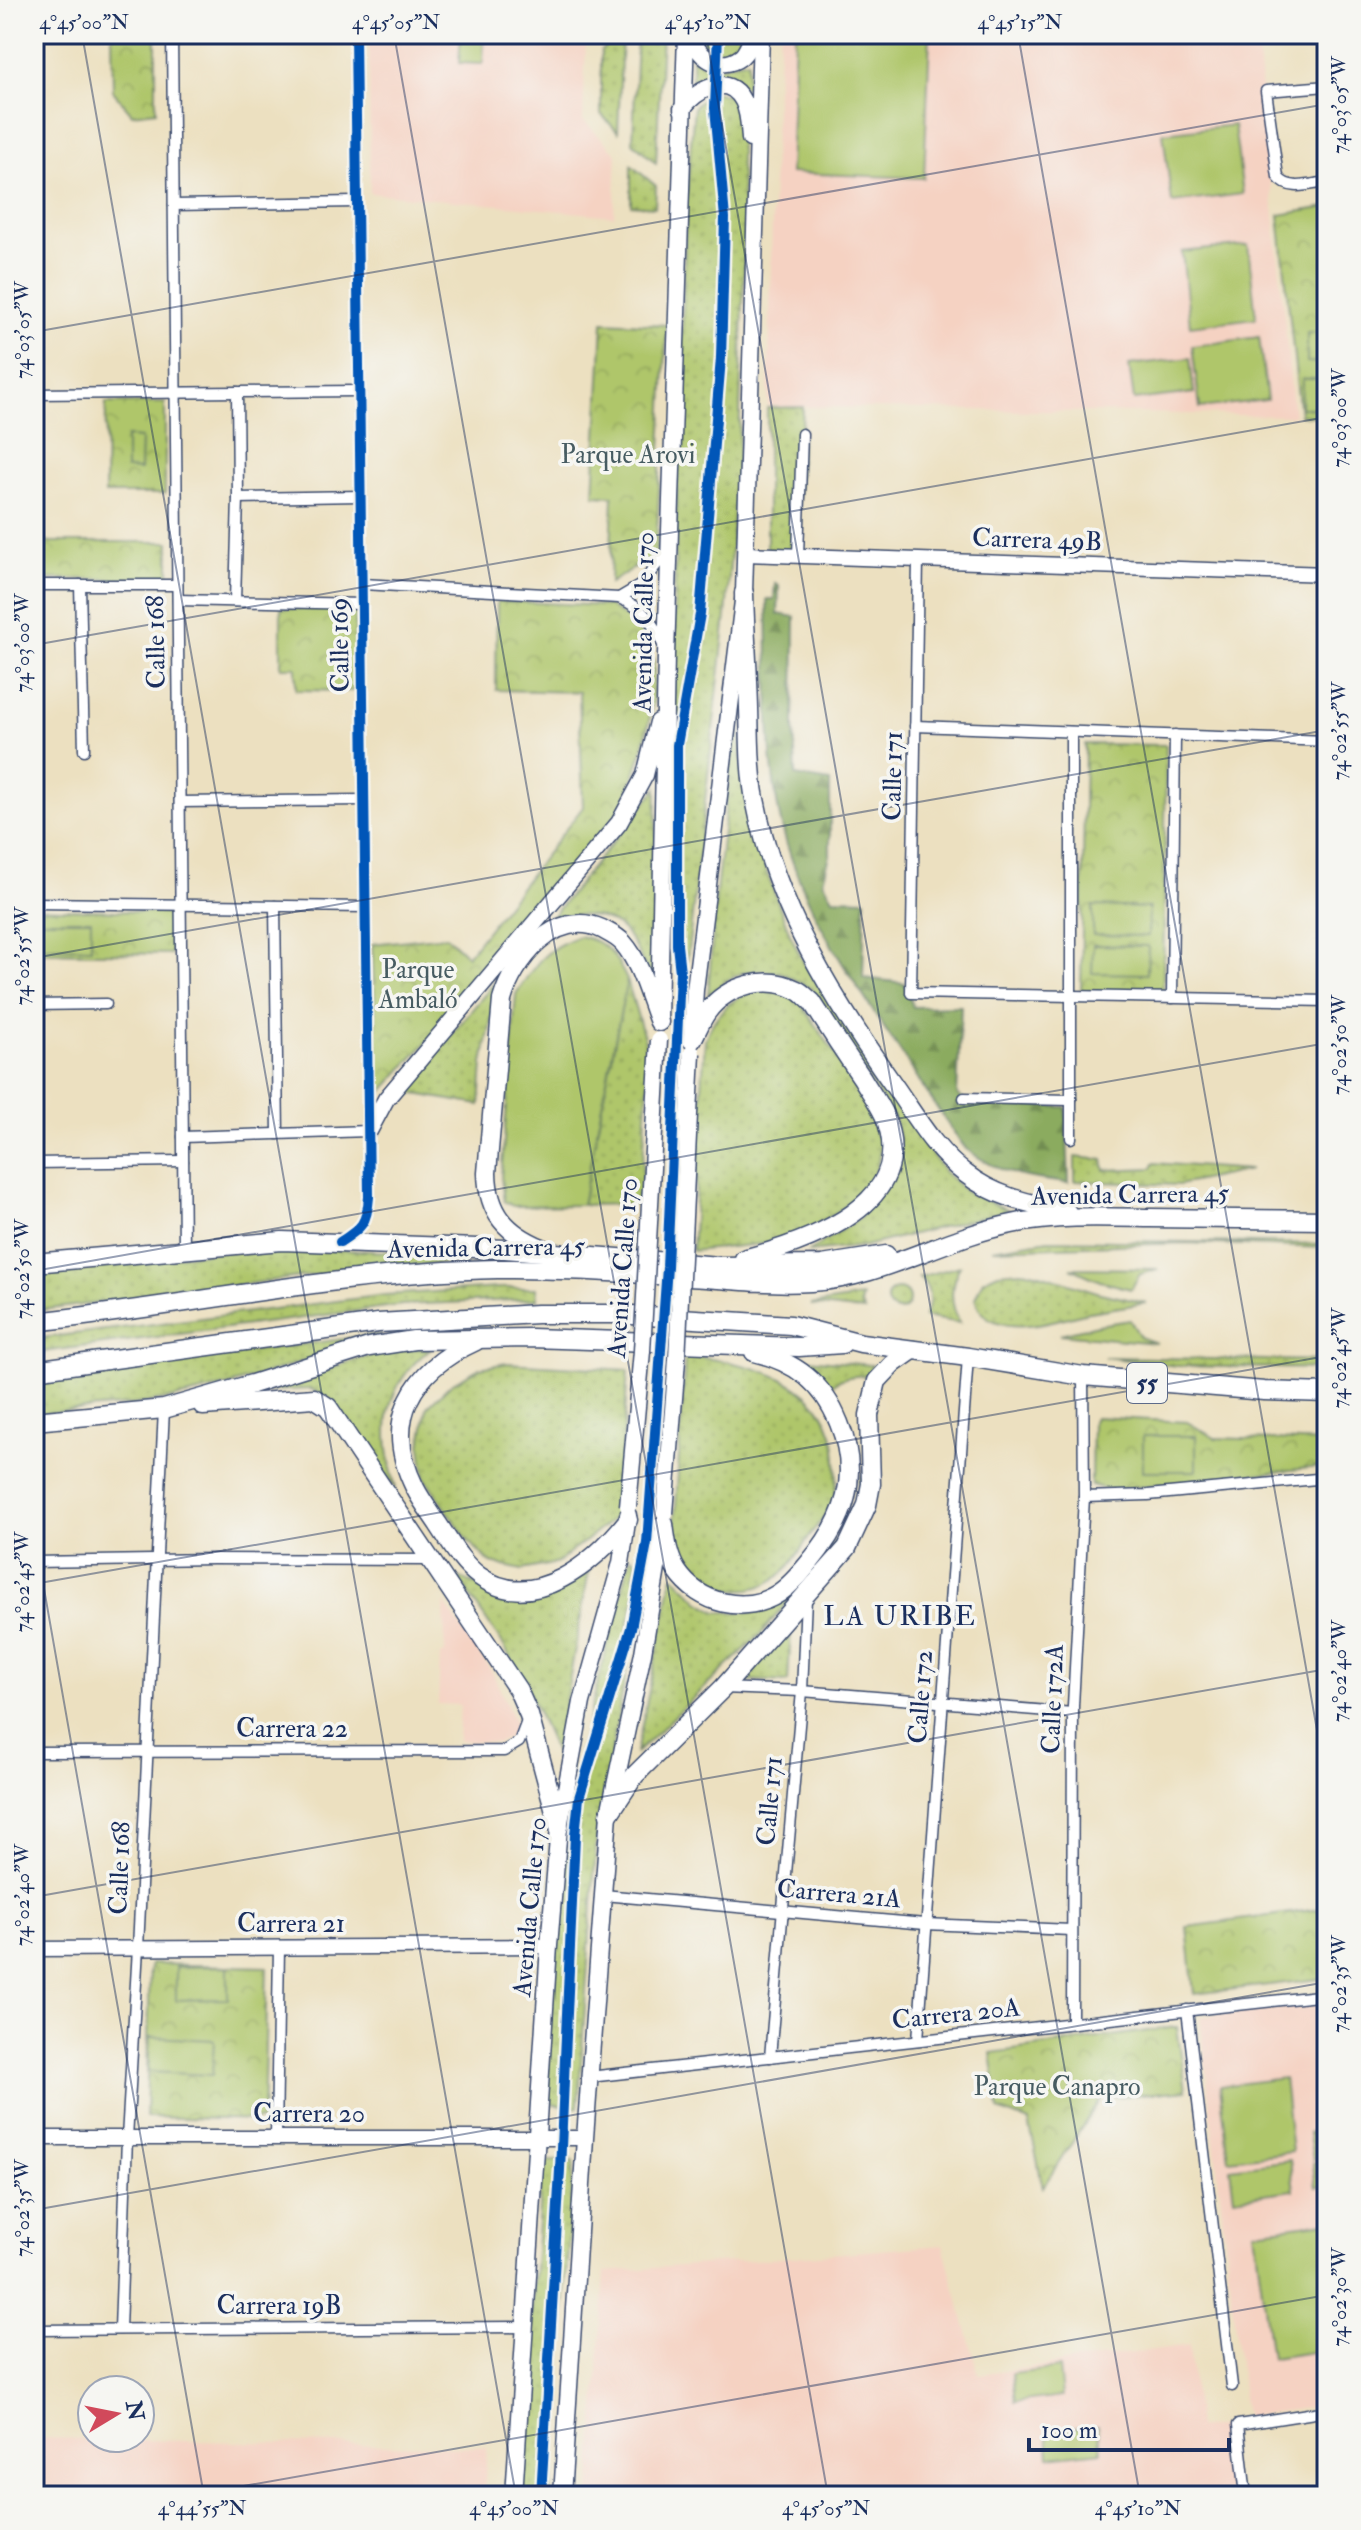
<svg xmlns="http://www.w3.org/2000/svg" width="1361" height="2530" font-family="'IM FELL Double Pica',serif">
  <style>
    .built { fill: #f5d2c2 }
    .grass { fill: url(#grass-dots); stroke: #657a64; stroke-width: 2 }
    .forest { fill: url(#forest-firs); stroke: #536d5e; stroke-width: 2 }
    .park { fill: url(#park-crowns); stroke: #657a64; stroke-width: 2 }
    .garden { fill: #afc66a; stroke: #657a64; stroke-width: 2 }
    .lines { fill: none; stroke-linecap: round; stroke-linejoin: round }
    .street-casing { stroke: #3a4a6d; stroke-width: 13 }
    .secondary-casing { stroke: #3a4a6d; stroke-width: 17 }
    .primary-casing { stroke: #3a4a6d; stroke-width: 19 }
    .highway-casing { stroke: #3a4a6d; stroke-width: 21 }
    .street { stroke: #fff; stroke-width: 10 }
    .secondary { stroke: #fff; stroke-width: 14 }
    .primary { stroke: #fff; stroke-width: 16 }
    .highway { stroke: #fff; stroke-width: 18 }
    .primary-bridge-casing { stroke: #3a4a6d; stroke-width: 19; stroke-linecap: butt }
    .primary-bridge { stroke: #fff; stroke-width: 16 }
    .cycleway-casing { stroke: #f6f6f2; stroke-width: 15 }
    .cycleway { stroke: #0057b8; stroke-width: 10 }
    .ticks { fill: none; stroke: #1b2f5e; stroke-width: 2; stroke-opacity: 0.45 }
    .labels { text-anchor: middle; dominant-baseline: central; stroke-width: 7; stroke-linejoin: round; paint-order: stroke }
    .shield { fill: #f6f6f2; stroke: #5d6b8a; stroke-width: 2 }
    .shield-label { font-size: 24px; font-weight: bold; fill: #1b2f5e }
    .park-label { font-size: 26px; fill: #475c62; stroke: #f6f6f2 }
    .street-label { font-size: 26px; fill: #1b2f5e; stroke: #f6f6f2 }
    .neighbourhood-label { font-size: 28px; letter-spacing: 2px; fill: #1b2f5e; stroke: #f6f6f2 }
    .neatline { fill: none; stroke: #1b2f5e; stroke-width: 3 }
    .ticks-label { font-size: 20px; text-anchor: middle; fill: #1b2f5e }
  </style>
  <defs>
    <pattern id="grass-dots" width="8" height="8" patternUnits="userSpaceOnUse" patternTransform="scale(2)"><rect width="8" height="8" fill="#afc66a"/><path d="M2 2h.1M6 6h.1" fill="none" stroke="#96aa5e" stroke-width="1.8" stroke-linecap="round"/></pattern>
    <pattern id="forest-firs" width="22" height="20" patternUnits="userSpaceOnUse" patternTransform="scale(2)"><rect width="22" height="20" fill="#8bab5e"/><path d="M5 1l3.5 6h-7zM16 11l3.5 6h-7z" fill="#718c51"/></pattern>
    <pattern id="park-crowns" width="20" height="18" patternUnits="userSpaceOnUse" patternTransform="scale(2)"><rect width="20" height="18" fill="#afc66a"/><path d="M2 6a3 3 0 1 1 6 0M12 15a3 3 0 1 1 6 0" fill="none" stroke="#96aa5e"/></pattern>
  </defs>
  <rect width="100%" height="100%" fill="#f6f6f2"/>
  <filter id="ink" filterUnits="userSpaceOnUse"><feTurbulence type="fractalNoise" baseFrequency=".0125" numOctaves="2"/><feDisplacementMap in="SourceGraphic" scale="16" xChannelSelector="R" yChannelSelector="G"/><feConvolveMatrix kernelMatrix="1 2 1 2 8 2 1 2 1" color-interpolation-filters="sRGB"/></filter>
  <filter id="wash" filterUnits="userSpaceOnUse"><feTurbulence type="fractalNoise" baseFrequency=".006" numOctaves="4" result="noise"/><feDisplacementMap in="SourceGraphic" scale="32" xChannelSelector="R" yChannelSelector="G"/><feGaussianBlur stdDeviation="1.8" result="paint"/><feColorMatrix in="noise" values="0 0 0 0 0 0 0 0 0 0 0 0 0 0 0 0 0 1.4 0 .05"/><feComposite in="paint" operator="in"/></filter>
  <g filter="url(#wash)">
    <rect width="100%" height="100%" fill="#ece0c0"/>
    <g class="built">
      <polygon points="369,34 590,34 586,38 583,120 617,154 614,216 370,193"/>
      <polygon points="780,34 1256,34 1294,416 768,406 773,172"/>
      <polygon points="444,1603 492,1672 515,1723 514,1732 508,1738 497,1743 458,1741 460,1705 438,1704 440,1655 445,1653"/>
      <polygon points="1327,2003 1327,2405 1245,2417 1200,2017"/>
      <polygon points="943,2245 979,2375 1189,2345 1198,2428 1225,2426 1234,2496 590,2496 605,2272"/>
      <polygon points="34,2438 487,2447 484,2496 34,2496"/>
    </g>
    <g class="grass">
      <polygon points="618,34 622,34 618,132 601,114 601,51"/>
      <polygon points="637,34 662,34 656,163 633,142"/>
      <path d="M 695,34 L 742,34 C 737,54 727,57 708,53 Z"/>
      <path d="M 692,58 L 709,68 L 748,60 L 747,88 C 726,81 715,70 692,86 Z"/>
      <polygon points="714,92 728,95 735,101 740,113 740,158 745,234 739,449 726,616 687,960 670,961 675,556 686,206 694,106"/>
      <polygon points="631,165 656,186 655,207 631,205"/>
      <polygon points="803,407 795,552 767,551 767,408"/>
      <polygon points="737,707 746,807 765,868 790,934 803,961 944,1172 966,1192 1009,1210 865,1246 808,1252 860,1218 899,1154 898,1134 894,1119 810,988 782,973 759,970 742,973 727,980 708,995 716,893"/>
      <path d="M 657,788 L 653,985 C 645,969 638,949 627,935 C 610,912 576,913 551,918 Z"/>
      <polygon points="499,977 483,1064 480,1105 404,1092"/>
      <polygon points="627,980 650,1058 640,1204 582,1205"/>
      <path d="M 766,990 L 796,996 L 870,1105 L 880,1148 L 878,1164 L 870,1185 L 843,1208 L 807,1231 L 761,1244 L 692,1251 L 705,1039 C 716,1012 735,992 766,990 Z"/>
      <polygon points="1075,1157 1103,1160 1105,1170 1152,1168 1154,1163 1250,1170 1179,1185 1075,1181"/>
      <polygon points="1049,1240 1327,1244 1327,1248 1185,1243 992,1249"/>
      <polygon points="273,1247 512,1257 331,1273 34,1311 34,1269"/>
      <path d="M 960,1266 C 949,1284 950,1305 960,1323 L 924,1317 C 932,1302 932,1289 919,1277 Z"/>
      <path d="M 1021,1271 L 1037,1273 L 1100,1293 L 1146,1303 C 1127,1306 1108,1309 1089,1312 C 1060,1318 1024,1333 995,1321 C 983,1317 979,1309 975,1298 L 983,1280 L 998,1273 Z"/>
      <polygon points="499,1288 536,1288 537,1299 402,1305 34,1353 34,1339 385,1295"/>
      <circle cx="898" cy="1300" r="11"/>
      <polygon points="862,1297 860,1304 864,1311 811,1305"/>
      <path d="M 381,1334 C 315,1356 242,1386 175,1398 C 129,1407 81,1409 34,1414 L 34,1380 Z"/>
      <path d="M 431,1348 C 381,1388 380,1430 396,1489 L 333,1401 L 311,1389 L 250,1392 L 386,1351 Z"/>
      <path d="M 685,1356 C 750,1362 833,1379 836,1459 C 838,1498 837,1501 813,1531 C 802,1546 791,1569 775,1579 C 749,1597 706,1591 685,1566 C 680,1559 678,1546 674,1537 Z"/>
      <polygon points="1104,1357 1327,1361 1327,1369 1178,1366"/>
      <path d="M 798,1358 L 872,1365 L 868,1375 C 851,1376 840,1376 828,1389 Z"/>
      <polygon points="507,1363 628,1370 618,1515 557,1563 522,1570 491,1563 468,1541 425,1478 421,1446 427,1407 451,1384 480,1368"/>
      <polygon points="861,1476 864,1476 860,1505 847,1532 760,1635 636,1753 673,1575 699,1601 717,1612 755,1612 782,1601 845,1529 857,1504"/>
      <path d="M 631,1557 L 637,1561 L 633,1577 L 639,1578 L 627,1631 L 633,1635 L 597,1831 L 578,2107 L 547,2104 C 551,2007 554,1908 570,1812 C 584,1726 609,1641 631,1557 Z"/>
      <path d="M 589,1570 L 556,1755 L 528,1690 L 504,1646 L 457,1577 C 513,1598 539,1610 589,1570 Z"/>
      <polygon points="791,1627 788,1682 743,1680"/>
      <polygon points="542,2161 574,2161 551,2496 520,2496"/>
    </g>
    <path class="forest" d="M 775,584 L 779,586 L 778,614 L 795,617 L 794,726 L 796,776 L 830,782 L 830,855 L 823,881 L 833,898 L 865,899 L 863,978 L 904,983 L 913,1007 L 961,1006 L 957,1094 L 967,1104 L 1066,1107 L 1069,1183 C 1025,1178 1003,1176 966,1149 C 943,1119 923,1086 902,1054 C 852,980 799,906 780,818 C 765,747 769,672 767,599 L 774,599 Z"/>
    <g class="park">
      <polygon points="112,34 156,34 156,111 132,114 113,91"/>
      <polygon points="1327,207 1327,417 1300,415 1279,215"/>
      <polygon points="603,322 667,325 656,554 610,583 613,496 594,495"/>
      <polygon points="106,403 165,403 165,494 105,494"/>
      <rect x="34" y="542" width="135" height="37"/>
      <polygon points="497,601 608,606 636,624 654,662 653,703 642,753 625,802 606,833 484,979 379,1095 372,944 446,936 467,956 583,807 579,692 496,690"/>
      <polygon points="281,608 356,610 353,691 296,690 296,667 281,667"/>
      <polygon points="1085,744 1166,745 1163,993 1081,991"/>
      <polygon points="34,908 171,913 171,954 34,952"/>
      <polygon points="1095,1417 1187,1422 1215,1438 1327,1442 1327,1466 1110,1490 1091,1485 1092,1423"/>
      <polygon points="1327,1908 1327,1978 1194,1994 1187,1927"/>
      <polygon points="150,1964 267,1967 263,2120 146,2117"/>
      <polygon points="1177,2027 1186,2090 1101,2098 1043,2187 1029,2122 999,2110 991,2053"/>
    </g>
    <g class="garden">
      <polygon points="461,34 484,34 483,64 459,63"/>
      <polygon points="795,34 930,34 924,178 790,173"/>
      <polygon points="1234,125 1243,194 1172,203 1163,133"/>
      <polygon points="1248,245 1256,318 1190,326 1182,252"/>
      <polygon points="1307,333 1327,334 1327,363 1307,362"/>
      <polygon points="1259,337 1267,400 1200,408 1192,346"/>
      <polygon points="1190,358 1194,393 1134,400 1129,365"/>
      <polygon points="1302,379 1327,379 1327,408 1301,408"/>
      <polygon points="126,437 141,438 140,470 126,469"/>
      <polygon points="1093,906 1149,908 1148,936 1093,935"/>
      <polygon points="34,920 91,920 91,948 34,946"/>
      <path d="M 579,936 C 608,942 615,955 627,980 L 582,1205 L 513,1206 L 504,1201 L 501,1177 L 516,994 C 535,964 545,948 579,936 Z"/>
      <polygon points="1093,945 1148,946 1147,974 1092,973"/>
      <polygon points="1071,1268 1158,1269 1140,1274 1131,1289 1100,1281"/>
      <polygon points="1130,1320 1140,1337 1156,1343 1060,1334 1098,1325"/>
      <rect x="1143" y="1436" width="53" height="35"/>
      <polygon points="228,1966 228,1999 176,2000 176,1967"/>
      <polygon points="150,2037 214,2040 212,2075 148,2072"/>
      <polygon points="1284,2078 1292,2152 1229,2159 1220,2086"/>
      <polygon points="1327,2131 1327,2157 1313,2159 1309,2133"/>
      <polygon points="1290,2160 1294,2190 1234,2198 1230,2168"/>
      <polygon points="1327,2161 1327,2185 1316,2187 1313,2163"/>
      <polygon points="1327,2222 1327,2350 1271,2358 1254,2231"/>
      <polygon points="1059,2368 1062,2396 1015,2402 1012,2374"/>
      <polygon points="1098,2426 1101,2451 1049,2457 1047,2432"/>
    </g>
  </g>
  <g filter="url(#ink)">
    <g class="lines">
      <defs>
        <g id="street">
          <polyline points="172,34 184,1249"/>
          <path d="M 1327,86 L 1266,91 L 1278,177 C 1289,192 1310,184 1327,182"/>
          <polyline points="174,205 357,202"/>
          <polyline points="34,394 359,391"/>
          <polyline points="238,498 361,496"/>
          <polyline points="798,556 802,434"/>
          <polyline points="918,560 911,993 1327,1001"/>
          <path d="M 362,584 L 619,598 C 642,607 654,622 663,645"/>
          <polyline points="34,585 177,585"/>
          <polyline points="80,585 84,750"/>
          <polyline points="619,598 641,585 668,550"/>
          <polyline points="178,600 362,604"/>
          <polyline points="235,601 238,498 237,392"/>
          <polyline points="915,726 1327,741"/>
          <polyline points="1071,732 1071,1138"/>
          <polyline points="180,802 364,800"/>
          <polyline points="34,903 366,907"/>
          <polyline points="275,906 278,1134"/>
          <polyline points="1172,998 1175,735"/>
          <polyline points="34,1005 106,1004"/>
          <polyline points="964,1098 1071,1100"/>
          <polyline points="183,1137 369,1131"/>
          <polyline points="34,1163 183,1161"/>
          <path d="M 343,1240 C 362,1229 367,1219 369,1197 L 355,34"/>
          <polyline points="1084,1497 1148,1495 1327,1478"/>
          <polyline points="34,1562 213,1559 432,1560"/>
          <polyline points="723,1688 802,1691 1073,1713"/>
          <polyline points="34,1752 504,1751 519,1742 527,1721"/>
          <polyline points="603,1895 925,1924 1071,1930"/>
          <polyline points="1187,2010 1232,2386"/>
          <polyline points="1072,2023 1073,1706 1084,1497 1083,1376"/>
          <polyline points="918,2040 968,1357"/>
          <polyline points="770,2057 802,1691 806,1598"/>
          <polyline points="589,2077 1327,1995"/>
          <polyline points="276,2138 279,1947"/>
          <polyline points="120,2329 127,2138 138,1948 164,1409"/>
          <polyline points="34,2330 525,2327"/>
          <polyline points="1246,2496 1238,2425 1327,2411"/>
        </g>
        <g id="secondary">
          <polyline points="746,554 1327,574"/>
          <polyline points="34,1949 549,1946"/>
          <polyline points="34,2138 585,2138"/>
        </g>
        <g id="primary">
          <path d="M 692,34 C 696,57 719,73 741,57 C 748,51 750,42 753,34"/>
          <path d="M 682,109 C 696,90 728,71 743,101 C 749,112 749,127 750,139"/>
          <polyline points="659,1020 666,655 686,34"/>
          <polyline points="692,1037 695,990 744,593 761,34"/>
          <polyline points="369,1131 386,1099 619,823 645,775 658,722"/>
          <polyline points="514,2496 549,1946 559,1827 582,1702 621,1563 628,1515"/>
          <polyline points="562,2496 585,2138 609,1814 643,1653 663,1532"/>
        </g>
        <g id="highway">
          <path d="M 744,593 C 745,632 748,670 749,708 C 750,738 749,769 755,799 C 775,907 834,1001 897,1090 C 917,1119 937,1153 966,1174 C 995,1197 1032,1204 1067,1212"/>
          <path d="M 692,1040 C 697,1031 701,1020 707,1012 C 727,985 767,974 797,990 C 802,992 807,998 812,1002 C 828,1027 845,1053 862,1078 C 869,1090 878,1102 884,1115 C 922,1204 808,1242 744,1259"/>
          <path d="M 542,1248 C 506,1233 488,1213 487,1173 L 502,1000 C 513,961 555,907 602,929 C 609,933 617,936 623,943 C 641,963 649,997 659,1022"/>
          <polyline points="34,1263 282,1241 505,1249 719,1266 822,1265 886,1255"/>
          <path d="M 34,1322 C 188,1306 341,1272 497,1269 C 566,1268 637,1274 706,1278 C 741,1281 776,1284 811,1282 C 881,1278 944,1237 1012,1224 C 1058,1215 1104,1217 1150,1218 C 1209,1219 1268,1219 1327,1220"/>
          <path d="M 476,1341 C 412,1370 381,1420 415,1488 C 421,1500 430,1512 438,1524 C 450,1542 461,1563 479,1576 C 534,1615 595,1562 628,1520"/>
          <polyline points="34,1370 378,1323 537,1314 616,1314 791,1325 861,1343 968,1357 1083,1376 1264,1391 1327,1393"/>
          <polyline points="203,1406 314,1398 328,1407 518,1690 529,1715 559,1827"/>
          <polyline points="34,1421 164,1409 252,1384 369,1347 414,1340 531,1338 799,1347 842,1344"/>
          <path d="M 664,1524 C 666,1540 668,1557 677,1571 C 699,1604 746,1615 779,1593 C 791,1585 800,1574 809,1563 C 845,1520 861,1477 839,1423 C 823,1383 796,1362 754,1352"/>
          <polyline points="609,1814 635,1775 723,1688 847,1548 867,1505 871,1484 869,1415 877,1381 893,1364 913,1350"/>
        </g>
      </defs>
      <use href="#street" class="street-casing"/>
      <use href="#secondary" class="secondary-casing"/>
      <use href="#primary" class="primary-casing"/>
      <use href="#highway" class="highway-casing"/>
      <use href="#street" class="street"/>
      <use href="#secondary" class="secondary"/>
      <use href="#primary" class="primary"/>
      <use href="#highway" class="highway"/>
      <defs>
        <g id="primary-bridge">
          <polyline points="628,1506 642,1351 659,1040"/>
          <polyline points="665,1513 677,1360 692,1053"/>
        </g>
      </defs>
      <use href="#primary-bridge" class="primary-bridge-casing"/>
      <use href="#primary-bridge" class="primary-bridge"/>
      <defs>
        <g id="cycleway">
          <path d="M 340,1242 C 362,1228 367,1223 369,1197 L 355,34"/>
          <polyline points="541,2496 560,2170 575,1835 579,1798 631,1628 647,1543 667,1267 680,972 677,945 677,745 700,614 721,358 725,218 715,108 718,34"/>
        </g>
      </defs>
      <use href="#cycleway" class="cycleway-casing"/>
      <use href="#cycleway" class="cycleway"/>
    </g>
  </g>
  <path class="ticks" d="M 82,34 L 516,2496M 394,34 L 828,2496M 706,34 L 1140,2496M 1018,34 L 1327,1787M 34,332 L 1327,104M 34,645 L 1327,417M 34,958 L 1327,730M 34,1271 L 1327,1043M 34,1532 L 204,2496M 34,1584 L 1327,1356M 34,1897 L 1327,1669M 34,2210 L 1327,1982M 187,2496 L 1327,2295"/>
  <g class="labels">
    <rect class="shield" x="1127" y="1363" width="40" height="40" rx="6"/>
    <g class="shield-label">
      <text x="1147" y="1383">55</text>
    </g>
    <g class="park-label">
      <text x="628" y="455">Parque Arovi</text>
      <text x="418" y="970">Parque<tspan x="418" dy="30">Ambaló</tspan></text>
      <text x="1057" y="2087">Parque Canapro</text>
    </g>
    <g class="street-label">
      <text transform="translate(1037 540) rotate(2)">Carrera 49B</text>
      <text transform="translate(644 622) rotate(-89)">Avenida Calle 170</text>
      <text transform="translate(156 642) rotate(-91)">Calle 168</text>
      <text transform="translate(340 645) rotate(-91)">Calle 169</text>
      <text transform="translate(893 776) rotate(-89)">Calle 171</text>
      <text transform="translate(1130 1195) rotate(-1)">Avenida Carrera 45</text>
      <text transform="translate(486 1248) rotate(-1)">Avenida Carrera 45</text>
      <text transform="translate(623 1268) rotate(-86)">Avenida Calle 170</text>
      <text transform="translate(921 1697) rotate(-86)">Calle 172</text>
      <text transform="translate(1053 1699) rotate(-88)">Calle 172A</text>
      <text x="292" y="1729">Carrera 22</text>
      <text transform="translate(770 1801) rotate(-85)">Calle 171</text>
      <text transform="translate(120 1868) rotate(-88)">Calle 168</text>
      <text transform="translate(839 1894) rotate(5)">Carrera 21A</text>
      <text transform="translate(530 1907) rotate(-85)">Avenida Calle 170</text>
      <text x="291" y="1924">Carrera 21</text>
      <text transform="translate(956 2014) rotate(-6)">Carrera 20A</text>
      <text x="309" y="2114">Carrera 20</text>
      <text x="279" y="2306">Carrera 19B</text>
    </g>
    <g class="neighbourhood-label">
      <text x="900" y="1616">LA URIBE</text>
    </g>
  </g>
  <rect width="1361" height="2530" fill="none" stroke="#f6f6f2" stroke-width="88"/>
  <g transform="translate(116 2414) rotate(80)"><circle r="38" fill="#f6f6f2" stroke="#9ea6b7" stroke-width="2"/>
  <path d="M0-6L14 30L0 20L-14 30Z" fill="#d1495b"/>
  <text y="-12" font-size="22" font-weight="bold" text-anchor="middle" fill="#1b2f5e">N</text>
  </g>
  <path d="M1029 2438v12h200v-12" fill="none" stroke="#1b2f5e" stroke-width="4"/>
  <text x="1041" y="2438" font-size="24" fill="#1b2f5e" stroke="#f6f6f2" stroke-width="6" paint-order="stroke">100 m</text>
  <rect x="44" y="44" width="1273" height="2442" class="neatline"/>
  <g class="ticks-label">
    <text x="84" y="29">4°45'00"N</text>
    <text x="396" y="29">4°45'05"N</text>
    <text x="708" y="29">4°45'10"N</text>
    <text x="1020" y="29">4°45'15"N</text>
    <text transform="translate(1339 105) rotate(-90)" y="7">74°03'05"W</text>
    <text transform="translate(22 330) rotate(-90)" y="7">74°03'05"W</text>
    <text transform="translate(1339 418) rotate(-90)" y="7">74°03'00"W</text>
    <text transform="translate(22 643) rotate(-90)" y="7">74°03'00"W</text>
    <text transform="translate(1339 731) rotate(-90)" y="7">74°02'55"W</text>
    <text transform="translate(22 956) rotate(-90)" y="7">74°02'55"W</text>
    <text transform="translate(1339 1045) rotate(-90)" y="7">74°02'50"W</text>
    <text transform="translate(22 1269) rotate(-90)" y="7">74°02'50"W</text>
    <text transform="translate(1339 1358) rotate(-90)" y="7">74°02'45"W</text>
    <text transform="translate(22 1582) rotate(-90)" y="7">74°02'45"W</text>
    <text transform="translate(1339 1671) rotate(-90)" y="7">74°02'40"W</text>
    <text transform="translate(22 1895) rotate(-90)" y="7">74°02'40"W</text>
    <text transform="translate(1339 1984) rotate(-90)" y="7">74°02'35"W</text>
    <text transform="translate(22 2208) rotate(-90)" y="7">74°02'35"W</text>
    <text transform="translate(1339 2297) rotate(-90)" y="7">74°02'30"W</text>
    <text x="202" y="2515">4°44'55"N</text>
    <text x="514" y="2515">4°45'00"N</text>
    <text x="826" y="2515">4°45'05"N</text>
    <text x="1138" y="2515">4°45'10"N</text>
  </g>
</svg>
